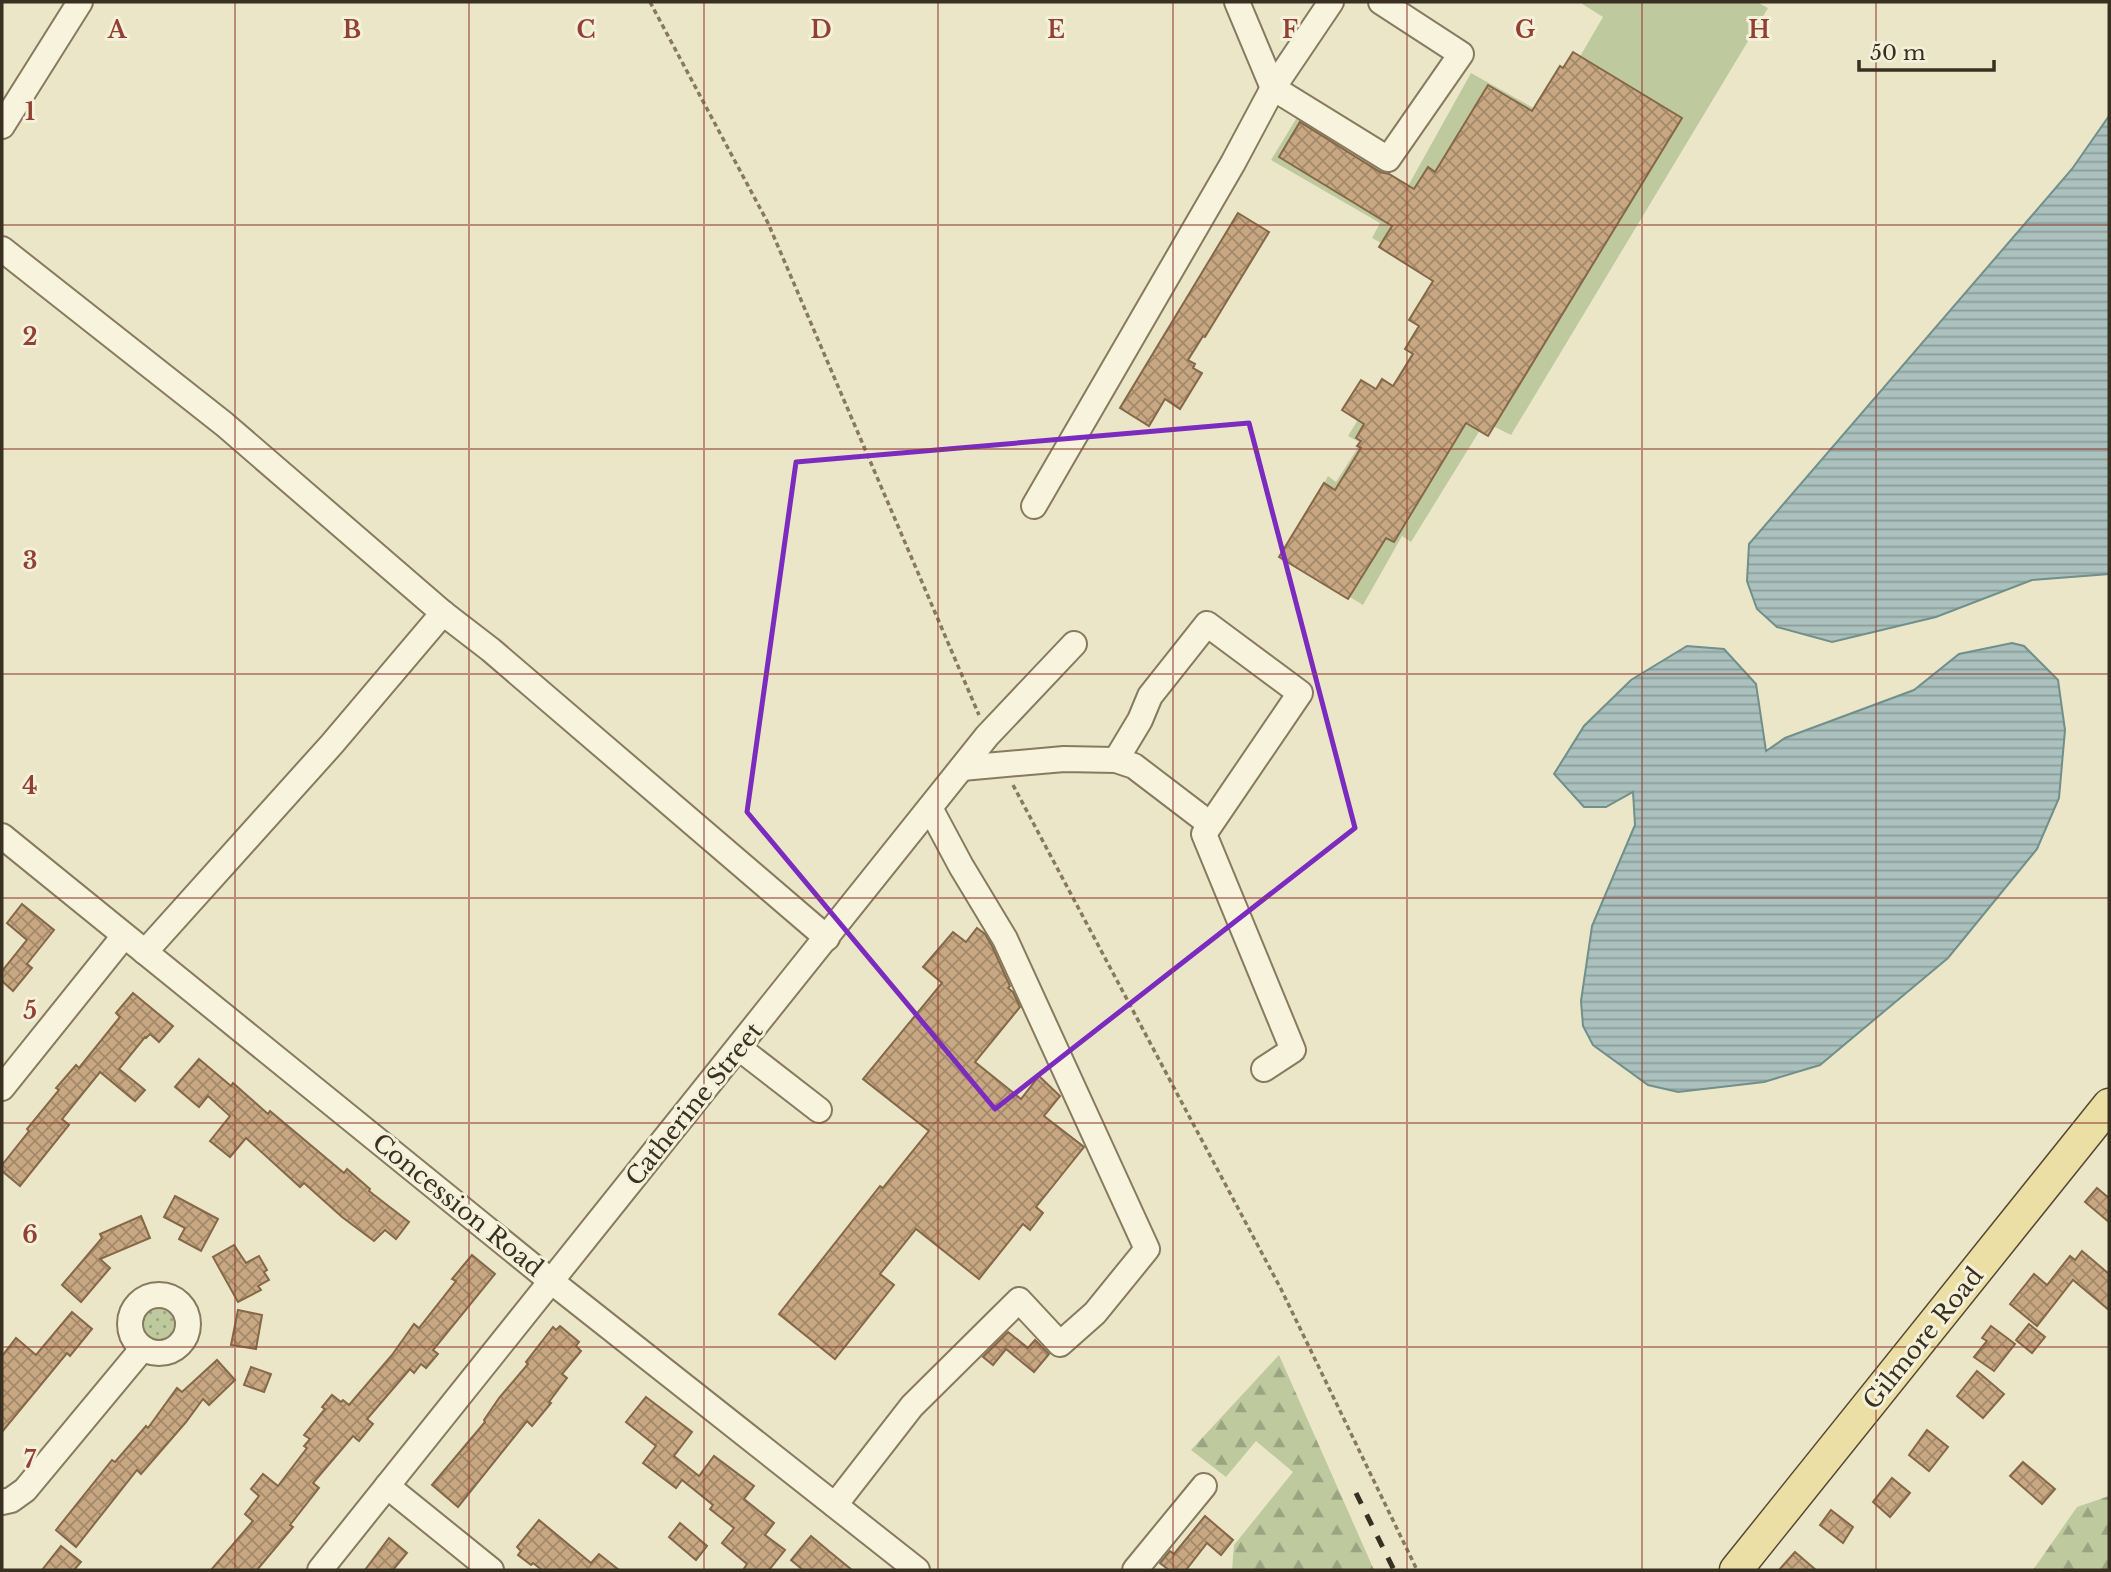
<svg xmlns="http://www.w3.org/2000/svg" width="2111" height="1572" font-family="'Libre Baskerville',serif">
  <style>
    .grass { fill: url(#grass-dots) }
    .forest { fill: url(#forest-firs) }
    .park { fill: #beca9e }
    .water { fill: url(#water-rules); stroke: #718f8b; stroke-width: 2 }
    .building { fill: url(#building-cross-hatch); stroke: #856847; stroke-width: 2 }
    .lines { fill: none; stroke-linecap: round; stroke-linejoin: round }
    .minor-casing { stroke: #877a5f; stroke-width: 28 }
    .major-casing { stroke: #564833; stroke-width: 35 }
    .path { stroke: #877a5f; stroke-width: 3.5; stroke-dasharray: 5 3.5; stroke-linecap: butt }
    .minor { stroke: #f7f3dc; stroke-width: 24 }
    .major { stroke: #ebdfa5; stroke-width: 32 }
    .rail { stroke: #393021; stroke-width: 5; stroke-dasharray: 12 12; stroke-linecap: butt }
    .marked { fill: none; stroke: #7b2cbf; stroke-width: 5; stroke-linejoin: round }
    .grid { fill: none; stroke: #924033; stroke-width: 2; stroke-opacity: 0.55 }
    .labels { text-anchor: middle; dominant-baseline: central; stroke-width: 6; stroke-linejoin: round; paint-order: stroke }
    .street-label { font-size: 24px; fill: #393021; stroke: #f4f0d9 }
    .grid-label { font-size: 23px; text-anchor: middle; font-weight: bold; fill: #924033; stroke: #f4f0d9; stroke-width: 6; stroke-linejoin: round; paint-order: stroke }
  </style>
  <defs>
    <pattern id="grass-dots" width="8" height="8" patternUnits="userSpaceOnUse" patternTransform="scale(1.75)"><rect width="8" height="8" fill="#beca9e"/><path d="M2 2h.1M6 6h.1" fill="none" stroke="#9ba480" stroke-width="1.8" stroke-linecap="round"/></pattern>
    <pattern id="forest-firs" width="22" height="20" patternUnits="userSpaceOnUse" patternTransform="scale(1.75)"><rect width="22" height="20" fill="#beca9e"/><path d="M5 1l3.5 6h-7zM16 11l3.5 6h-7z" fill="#9ba480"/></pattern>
    <pattern id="water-rules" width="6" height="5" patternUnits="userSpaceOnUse" patternTransform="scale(1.75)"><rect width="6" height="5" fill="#aac1bd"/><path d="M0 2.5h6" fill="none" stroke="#8b9d99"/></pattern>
    <pattern id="building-cross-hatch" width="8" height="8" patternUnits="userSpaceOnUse" patternTransform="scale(1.75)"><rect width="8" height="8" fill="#c7a882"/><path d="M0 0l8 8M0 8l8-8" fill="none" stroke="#a3896a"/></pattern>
  </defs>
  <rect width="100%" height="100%" fill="#ece6c9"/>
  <circle class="grass" cx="158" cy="1324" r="16"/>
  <g class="forest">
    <polygon points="1279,1355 1374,1570 1232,1570 1234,1545 1293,1472 1256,1441 1226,1477 1191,1450"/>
    <polygon points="2109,1496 2109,1570 2033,1570 2077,1507"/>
  </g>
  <polygon class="park" points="1579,2 1757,2 1768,8 1511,435 1485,422 1411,542 1402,536 1363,605 1283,556 1328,476 1336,482 1361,443 1348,436 1379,385 1415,388 1397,379 1452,281 1372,238 1380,223 1271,160 1301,111 1346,137 1338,146 1408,186 1471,73 1546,115 1603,17"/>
  <g class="water">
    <polygon points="2109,116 2109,574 2032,580 1936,617 1832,642 1777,627 1757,609 1747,581 1749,544 2072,169"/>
    <polygon points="2012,643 2024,646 2058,680 2065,730 2059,798 2037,849 1948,958 1820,1065 1764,1082 1678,1092 1648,1085 1593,1045 1583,1026 1581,1001 1592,926 1635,825 1633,792 1606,807 1584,807 1554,774 1584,726 1631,680 1687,646 1724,649 1756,684 1766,751 1785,738 1914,690 1959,654"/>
  </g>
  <g class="building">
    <polygon points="1573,52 1682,118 1488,436 1466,423 1394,542 1386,538 1348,599 1279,557 1324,483 1335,490 1361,448 1357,446 1361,441 1356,438 1364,424 1342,410 1361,380 1376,389 1382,379 1393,386 1413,354 1405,349 1419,326 1409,320 1433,281 1379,247 1392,226 1279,157 1300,122 1380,172 1389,174 1414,189 1428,167 1435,172 1488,85 1532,111 1560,66 1563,68"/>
    <polygon points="1238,213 1269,232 1205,337 1203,336 1188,360 1195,364 1193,368 1202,373 1180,409 1165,399 1149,426 1120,408"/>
    <polygon points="22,904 54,930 27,964 32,968 13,991 2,981 2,971 27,940 7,923"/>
    <polygon points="977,928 985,934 992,946 1010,986 1008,988 1013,992 1020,1007 975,1062 1021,1099 1039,1076 1060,1096 1044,1116 1084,1147 1036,1207 1043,1213 1030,1230 1023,1224 979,1279 916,1229 880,1274 894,1285 835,1359 779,1314 880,1186 883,1188 929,1131 863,1079 942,983 923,967 953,932 966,942"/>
    <polygon points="133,993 173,1026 159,1042 150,1034 146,1038 145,1037 119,1069 145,1090 135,1101 100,1072 62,1119 69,1125 20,1186 2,1171 2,1165 29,1131 27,1129 59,1090 56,1088 76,1065 79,1068 120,1017 116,1013"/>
    <polygon points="199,1059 231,1086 233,1083 268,1114 270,1111 344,1173 347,1169 370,1189 369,1191 409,1222 396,1239 385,1230 374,1241 342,1217 304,1183 300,1187 246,1138 230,1157 210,1141 230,1116 208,1096 199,1107 175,1087"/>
    <polygon points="2097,1188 2109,1198 2109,1222 2085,1202"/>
    <polygon points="175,1196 218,1219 201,1251 179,1239 185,1228 164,1217"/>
    <polygon points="141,1216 150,1238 100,1259 110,1268 81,1302 62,1285 102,1238 100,1234"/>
    <polygon points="234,1245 246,1263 259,1256 267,1270 264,1272 269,1280 258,1286 261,1290 238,1302 213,1257"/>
    <polygon points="2082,1251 2109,1274 2109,1310 2073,1280 2037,1326 2010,1304 2034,1274 2047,1285 2070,1256 2075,1260"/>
    <polygon points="472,1255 495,1274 433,1350 438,1354 426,1368 421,1364 414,1373 410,1369 367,1419 373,1424 359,1441 353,1436 313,1483 319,1488 290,1525 293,1527 257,1570 211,1570 253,1521 245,1514 259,1496 251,1489 263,1474 278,1486 307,1448 304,1446 310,1439 304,1435 325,1409 322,1407 332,1395 341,1402 343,1400 349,1405 392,1355 414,1324 419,1328 456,1281 452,1279"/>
    <polygon points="238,1310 262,1315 256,1349 231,1345"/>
    <polygon points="72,1312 92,1329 70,1356 67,1353 2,1432 2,1356 16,1338 36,1355"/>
    <polygon points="2029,1324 2045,1337 2032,1353 2016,1340"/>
    <polygon points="560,1326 579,1342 576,1346 581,1351 562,1374 567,1378 549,1402 551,1403 532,1426 527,1421 458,1507 432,1485 485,1422 484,1420 499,1398 528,1364 526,1362 546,1336 553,1327 556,1330"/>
    <polygon points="1991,1326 2015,1344 1994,1371 1974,1357 1987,1341 1982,1338"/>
    <polygon points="1008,1332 1028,1348 1035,1340 1049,1354 1034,1372 1006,1349 993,1365 983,1357"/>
    <polygon points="217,1360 235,1380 209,1405 203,1399 186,1422 141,1474 137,1470 76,1547 56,1530 112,1460 115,1462 146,1426 148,1428 177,1388 182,1392"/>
    <polygon points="251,1367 271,1374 264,1392 244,1385"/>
    <polygon points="1977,1371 2004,1394 1983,1418 1957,1396"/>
    <polygon points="646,1397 692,1432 674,1456 699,1476 714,1456 754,1486 744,1499 774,1523 765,1535 785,1550 769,1570 743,1570 747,1564 722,1543 734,1528 710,1509 713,1505 682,1480 676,1488 643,1463 656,1446 626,1422"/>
    <polygon points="1927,1430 1948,1447 1929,1471 1909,1455"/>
    <polygon points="2023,1462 2055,1489 2042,1504 2010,1476"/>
    <polygon points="1892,1478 1910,1493 1890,1517 1873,1502"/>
    <polygon points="1831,1510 1853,1527 1843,1543 1820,1525"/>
    <polygon points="1205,1516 1233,1540 1221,1555 1207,1543 1186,1570 1169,1570 1160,1563 1170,1551 1174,1554"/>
    <polygon points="539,1520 591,1563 599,1554 619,1570 542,1570 533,1563 531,1565 518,1555 521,1551 517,1547"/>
    <polygon points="680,1523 707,1546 696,1560 669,1537"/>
    <polygon points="811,1536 830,1552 852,1570 803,1570 791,1560"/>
    <polygon points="389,1538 407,1553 393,1570 365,1570"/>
    <polygon points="61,1546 81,1562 74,1570 42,1570"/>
    <polygon points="1795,1552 1816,1570 1779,1570"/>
  </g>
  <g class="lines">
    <defs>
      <g id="minor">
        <polyline points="1237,2 1273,88 1388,159 1461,54 1381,2"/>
        <polyline points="2,126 80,2"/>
        <polyline points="2,249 224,424 443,613 491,650 827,938"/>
        <polyline points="1034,506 1233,163 1273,88 1331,2"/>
        <polyline points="1116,760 1140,720 1150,696 1207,624 1300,693 1204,834 1293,1050 1264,1069"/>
        <polyline points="962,768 1064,759 1116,760 1134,766 1210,824"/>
        <polyline points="2,836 551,1281 917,1570"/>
        <polyline points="145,952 332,744 443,613"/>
        <polyline points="739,1048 819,1110"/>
        <polyline points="2,1088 124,936"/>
        <circle cx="159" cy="1324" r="29"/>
        <polyline points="387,1486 491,1570"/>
        <polyline points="2,1502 11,1500 25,1490 143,1348"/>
        <polyline points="835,1505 912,1406 1019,1300 1060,1344 1095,1313 1147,1249 1005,939 961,866 930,808"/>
        <polyline points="320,1570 987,736 1074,644"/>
        <polyline points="1135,1570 1204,1486"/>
      </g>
      <polyline id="major" points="1736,1570 2109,1105"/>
    </defs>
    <use href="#minor" class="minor-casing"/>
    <use href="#major" class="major-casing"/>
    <g class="path">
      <polyline points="650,2 768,223 979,715"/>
      <polyline points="1013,785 1281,1289 1417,1570"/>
    </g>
    <use href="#minor" class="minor"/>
    <use href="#major" class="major"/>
    <polyline class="rail" points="1356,1493 1394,1570"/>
  </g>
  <path class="marked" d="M 1249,423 L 1355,828 L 995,1109 L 747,812 L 796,462 Z"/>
  <path class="grid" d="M 235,2 L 235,1570M 469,2 L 469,1570M 704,2 L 704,1570M 938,2 L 938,1570M 1173,2 L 1173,1570M 1407,2 L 1407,1570M 1642,2 L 1642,1570M 1876,2 L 1876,1570M 2,225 L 2109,225M 2,449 L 2109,449M 2,674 L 2109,674M 2,898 L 2109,898M 2,1123 L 2109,1123M 2,1347 L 2109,1347"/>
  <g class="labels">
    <g class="street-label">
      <text transform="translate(694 1104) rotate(-51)">Catherine Street</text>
      <text transform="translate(458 1205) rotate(39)">Concession Road</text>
      <text transform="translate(1923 1338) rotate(-51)">Gilmore Road</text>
    </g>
  </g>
  <g class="grid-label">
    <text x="117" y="38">A</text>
    <text x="352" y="38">B</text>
    <text x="586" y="38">C</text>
    <text x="821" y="38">D</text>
    <text x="1056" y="38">E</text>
    <text x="1290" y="38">F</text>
    <text x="1525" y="38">G</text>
    <text x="1759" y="38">H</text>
    <text x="30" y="120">1</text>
    <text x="30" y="345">2</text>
    <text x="30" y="569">3</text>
    <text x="30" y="794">4</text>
    <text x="30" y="1019">5</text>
    <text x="30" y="1243">6</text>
    <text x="30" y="1468">7</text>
  </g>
  <rect width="2111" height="1572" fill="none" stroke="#393021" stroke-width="7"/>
  <path d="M1859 60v10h135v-10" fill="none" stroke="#393021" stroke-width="3.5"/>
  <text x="1870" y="60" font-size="21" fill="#393021" stroke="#f4f0d9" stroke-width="5" paint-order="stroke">50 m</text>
</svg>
